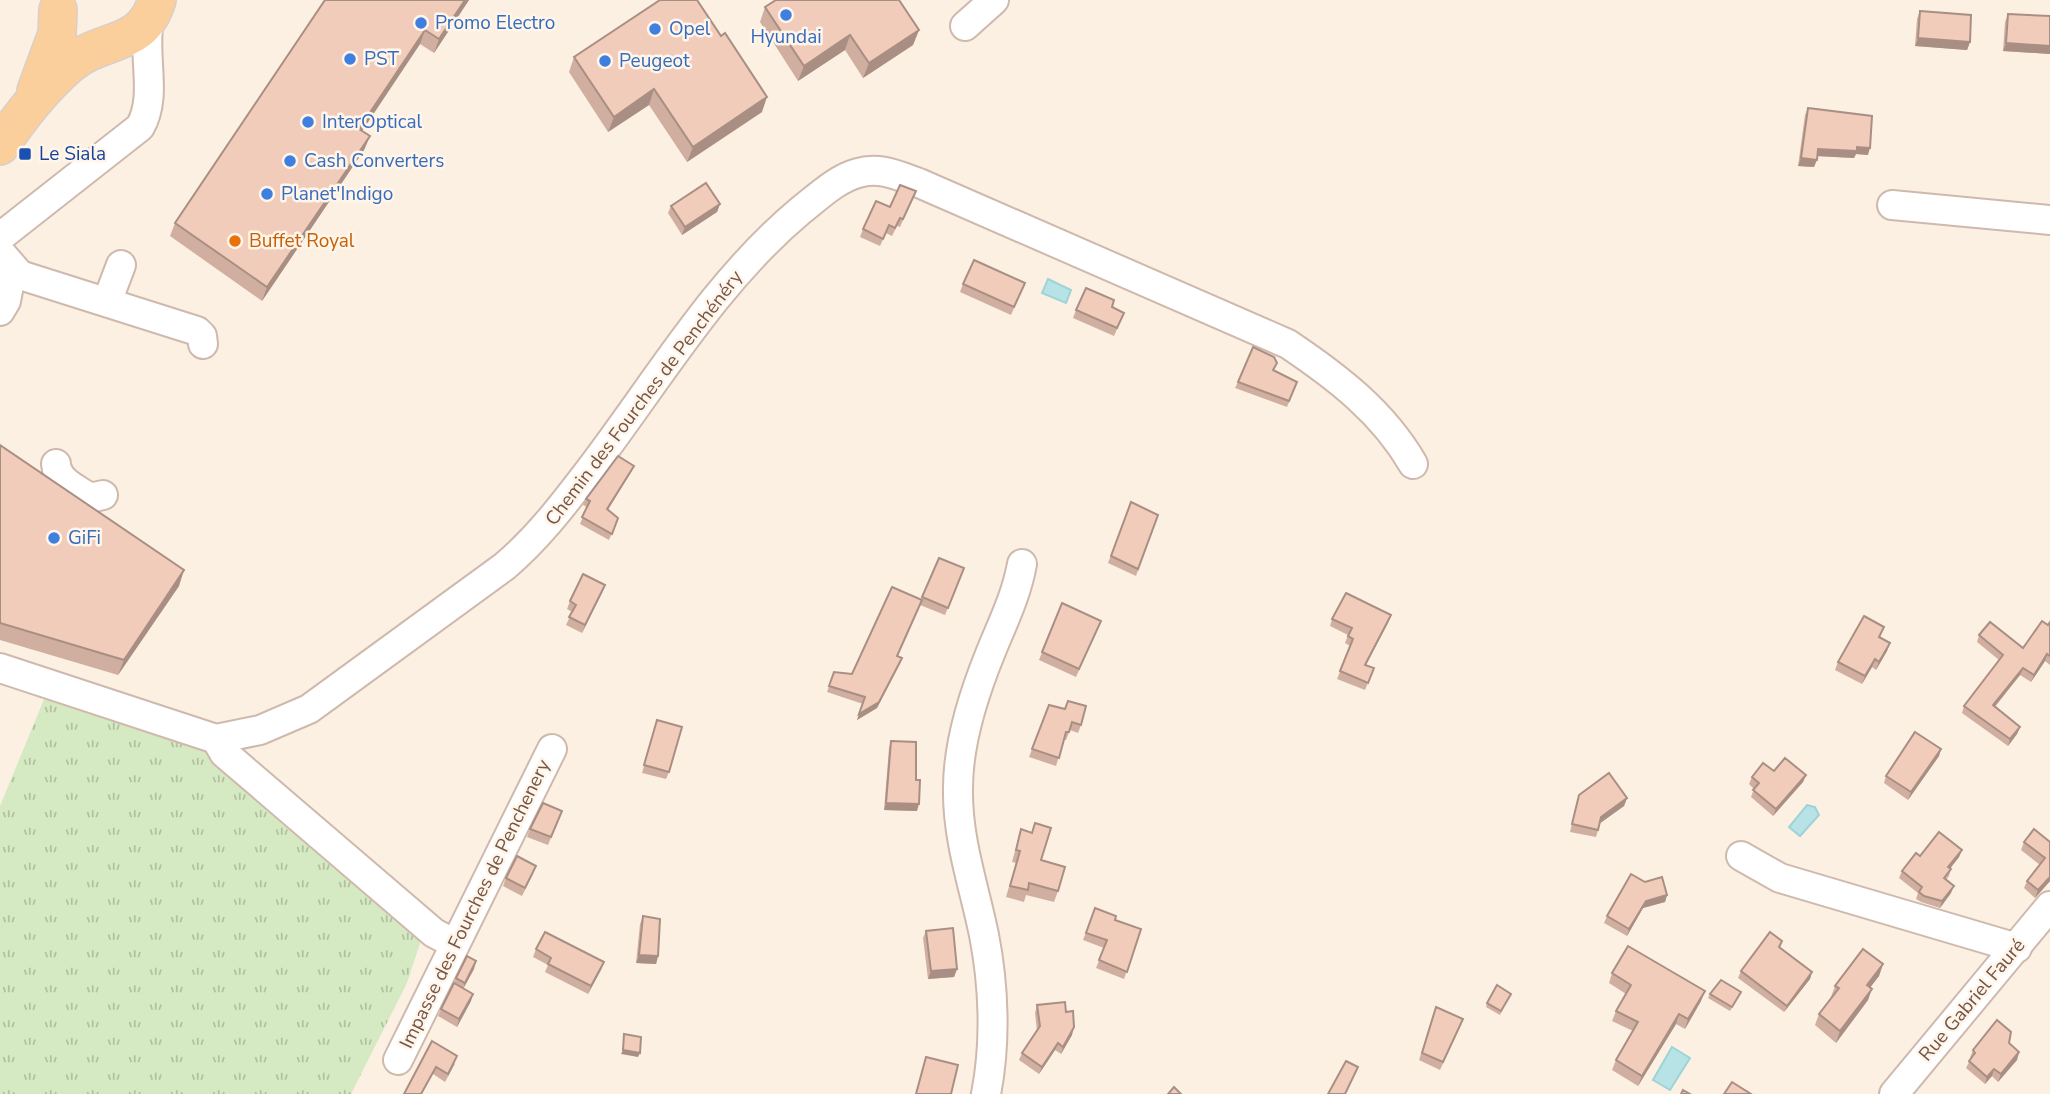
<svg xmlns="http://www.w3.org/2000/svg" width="2050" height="1094" font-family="'Nunito Sans',sans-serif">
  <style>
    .grass { fill: url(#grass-tufts) }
    .water { fill: #b8e3e6; stroke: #9ed3d7; stroke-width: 2 }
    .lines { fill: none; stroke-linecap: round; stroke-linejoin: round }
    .minor-casing { stroke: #cfb9ad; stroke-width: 32 }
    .major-casing { stroke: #d8cfcc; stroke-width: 40 }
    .minor { stroke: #fff; stroke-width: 28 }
    .major { stroke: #fbcf9b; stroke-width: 37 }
    .wall { fill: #d0afa1 }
    .shaded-wall { fill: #a98f83 }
    .building { fill: #f2ccbb; stroke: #a98f83; stroke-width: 2 }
    .shop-dot { fill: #3f7fe0; stroke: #fff5e9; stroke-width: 2.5 }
    .transit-dot { fill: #1a4fb4; stroke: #fff5e9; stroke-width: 2.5 }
    .food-dot { fill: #e8710a; stroke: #fff5e9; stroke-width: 2.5 }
    .labels { text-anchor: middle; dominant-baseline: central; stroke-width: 5; stroke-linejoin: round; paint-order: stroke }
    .shop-label { font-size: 19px; fill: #366cbe; stroke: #fff5e9; text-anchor: start }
    .transit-label { font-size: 19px; fill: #164399; stroke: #fff5e9; text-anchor: start }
    .food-label { font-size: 19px; fill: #c56008; stroke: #fff5e9; text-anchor: start }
    .street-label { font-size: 19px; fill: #745549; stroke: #fff5e9 }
  </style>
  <defs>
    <pattern id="grass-tufts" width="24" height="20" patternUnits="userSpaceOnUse" patternTransform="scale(1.75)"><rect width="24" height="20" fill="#d5eac2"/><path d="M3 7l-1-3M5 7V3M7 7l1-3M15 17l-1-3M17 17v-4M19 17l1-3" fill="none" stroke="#b1c0a0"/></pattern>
  </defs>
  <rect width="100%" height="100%" fill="#fcf0e3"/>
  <polygon class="grass" points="47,692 204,745 423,934 407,983 351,1094 0,1094 0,806"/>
  <g class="water">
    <polygon points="1048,279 1071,290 1066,303 1042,293"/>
    <polygon points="1807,805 1815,807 1819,815 1800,836 1789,827"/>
    <polygon points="1672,1047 1690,1058 1670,1090 1653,1080"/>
  </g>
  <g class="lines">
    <defs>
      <g id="minor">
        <polyline points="965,26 994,0"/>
        <polyline points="1892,205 2050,220"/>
        <path d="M 0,237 L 140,127 C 158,96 142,56 149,21"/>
        <polyline points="0,252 20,275 197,331 202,336 203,344"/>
        <polyline points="107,302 121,265"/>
        <polyline points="0,311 6,301 12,269"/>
        <path d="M 56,464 C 57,481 77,489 90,498 L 103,495"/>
        <path d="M 0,668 L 216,739 L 260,730 L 309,709 L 505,566 C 538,538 563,505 589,471 C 657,382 714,283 800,211 C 818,197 836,179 858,173 C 879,166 899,176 919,183 L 1288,344 C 1337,377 1383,412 1413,464"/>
        <polyline points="216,739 224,753 434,933 455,944"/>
        <polyline points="1741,856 1780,878 2017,948"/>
        <polyline points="398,1060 552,749"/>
        <path d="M 986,1094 C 996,1043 994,986 984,935 C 974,886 957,839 958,788 C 958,743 973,696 990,654 C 1002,624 1016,597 1022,564"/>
        <polyline points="1894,1094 2050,906"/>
      </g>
      <g id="major">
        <polyline points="36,91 57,34 58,10"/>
        <path d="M 0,146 C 21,116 42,88 70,64 C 104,36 142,49 157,0"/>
      </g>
    </defs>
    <use href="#minor" class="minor-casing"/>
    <use href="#major" class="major-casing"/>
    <use href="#minor" class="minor"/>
    <use href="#major" class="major"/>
  </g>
  <g class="wall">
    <polygon points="325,0 469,0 434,53 420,44 362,131 370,136 364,150 262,301 170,236 175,223"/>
    <polygon points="765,7 919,30 913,45 863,78 845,50 798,81 760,22"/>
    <polygon points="1920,11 1970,42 1967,50 1915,46 1917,19"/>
    <polygon points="2008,14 2050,16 2050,54 2003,51 2005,22"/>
    <polygon points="574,57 762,112 687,162 649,105 608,132 569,72"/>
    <polygon points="1808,108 1868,155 1856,154 1854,158 1817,156 1814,167 1798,166 1805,115"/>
    <polygon points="916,191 900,227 897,226 892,236 886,233 880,246 860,237 863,229 890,207"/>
    <polygon points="720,204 717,212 682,235 668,213 671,206"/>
    <polygon points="1025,283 1011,315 960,292 963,284"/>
    <polygon points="1112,307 1124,313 1114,336 1073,318 1076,310"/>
    <polygon points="1274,370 1297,382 1287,407 1235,388 1238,382"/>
    <polygon points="0,445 179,586 118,675 0,640"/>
    <polygon points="631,472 608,510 618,518 609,540 580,524 587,507 583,505 586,499"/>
    <polygon points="1131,502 1158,515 1136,576 1108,563"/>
    <polygon points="939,558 964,568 945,615 920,605 897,656 902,658 900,664 877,708 857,720 863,704 827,692 834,672 852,674 921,599"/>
    <polygon points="605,585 582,633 566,625 572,612 567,609 570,601"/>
    <polygon points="1062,603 1101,621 1076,677 1039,660"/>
    <polygon points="1391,615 1366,665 1374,668 1365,690 1337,679 1350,646 1345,643 1348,635 1330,626 1332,619"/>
    <polygon points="2050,622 2050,665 2045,661 2031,682 2020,675 1995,707 2020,727 2017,734 2008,746 1962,713 1964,706 1999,660 1977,642 1979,635 2023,648"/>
    <polygon points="1879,637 1890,643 1887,651 1876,670 1872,667 1862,684 1835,670 1838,662"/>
    <polygon points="1049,705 1081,725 1078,733 1070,730 1066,740 1064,740 1056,766 1029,757"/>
    <polygon points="657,720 669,772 666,779 642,773"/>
    <polygon points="891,741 917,811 884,810 889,748"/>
    <polygon points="1941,749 1939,756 1908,800 1884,783 1886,776"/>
    <polygon points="1774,771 1806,775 1803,782 1773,816 1751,797 1754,789 1749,784 1752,777"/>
    <polygon points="1579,795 1627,798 1624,806 1600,823 1596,837 1570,832"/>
    <polygon points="562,811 548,845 527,837 530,829"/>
    <polygon points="1035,823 1041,860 1058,891 1054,902 1026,895 1024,902 1006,897 1016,863 1012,862 1021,829 1032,833"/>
    <polygon points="2024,842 2050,842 2050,881 2035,898 2024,888 2027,881 2040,865 2021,850"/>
    <polygon points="1962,850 1959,857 1950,868 1951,869 1949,876 1946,880 1951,893 1940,908 1921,902 1916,899 1918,893 1899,878 1902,871 1920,856"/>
    <polygon points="533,874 522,896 503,886 506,878"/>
    <polygon points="1667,895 1665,902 1643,908 1627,936 1604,923 1607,916"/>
    <polygon points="1095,908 1115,920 1141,929 1124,979 1096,968 1104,948 1083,940"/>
    <polygon points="643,916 658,956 656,964 636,963 640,924"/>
    <polygon points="926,931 957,969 954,977 928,979 923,938"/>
    <polygon points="1782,941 1780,948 1812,972 1810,979 1784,1012 1738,978 1741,971"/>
    <polygon points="536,949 604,962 588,994 545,972 548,965 533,957"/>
    <polygon points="1883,964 1879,976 1870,987 1868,1000 1836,1043 1815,1025 1819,1014 1832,998 1831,997 1835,986"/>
    <polygon points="474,969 463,988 471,1001 457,1027 438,1016 456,978"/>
    <polygon points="1612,973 1701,1001 1685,1029 1676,1024 1638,1086 1612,1070 1616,1060 1633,1031 1612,1021 1616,1011 1626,994 1609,983"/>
    <polygon points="1741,992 1730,1011 1708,998 1710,994"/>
    <polygon points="1511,994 1500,1015 1486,1007 1487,1003"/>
    <polygon points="1037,1005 1066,1012 1072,1035 1061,1054 1055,1050 1039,1074 1019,1060 1022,1053 1037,1031 1035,1013"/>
    <polygon points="1433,1015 1460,1027 1440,1070 1419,1060"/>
    <polygon points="432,1041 455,1064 445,1082 433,1074"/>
    <polygon points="2009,1043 2019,1052 2017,1060 1998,1082 1992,1076 1985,1084 1966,1068 1971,1058 1970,1058 1973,1050"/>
  </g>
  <g class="shaded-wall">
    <polygon points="465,0 469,0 434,53 439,39"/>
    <polygon points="425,30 420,44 354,143 359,129"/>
    <polygon points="919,30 913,45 863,78 869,63"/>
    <polygon points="850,35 845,50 798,81 804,66"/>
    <polygon points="1918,38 1970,42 1967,50 1915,46"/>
    <polygon points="2006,43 2050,46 2050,54 2003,51"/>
    <polygon points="654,89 649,105 608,132 614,117"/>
    <polygon points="767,97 762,112 687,162 693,147"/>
    <polygon points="370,136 364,150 262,301 267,287"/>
    <polygon points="1857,147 1870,148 1868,155 1856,154 1854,158 1816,156 1818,149"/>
    <polygon points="1801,158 1817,160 1814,167 1798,166"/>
    <polygon points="720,204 717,212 682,235 685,227"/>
    <polygon points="634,466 631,472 604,515 607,509"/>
    <polygon points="184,570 179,586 118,675 124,660"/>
    <polygon points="605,585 602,593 582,633 585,625"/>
    <polygon points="1391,615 1388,623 1362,672 1365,665"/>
    <polygon points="1890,643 1887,651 1876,670 1879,662"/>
    <polygon points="2047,654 2045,661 2031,682 2034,675"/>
    <polygon points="902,658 877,708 857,720 859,714"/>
    <polygon points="1875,659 1872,667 1862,684 1865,676"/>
    <polygon points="2023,668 2020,675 1990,712 1993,705"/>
    <polygon points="2020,727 2017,734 2008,746 2010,739"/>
    <polygon points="1941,749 1939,756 1908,800 1911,792"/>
    <polygon points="1806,775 1803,782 1773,816 1776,809"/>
    <polygon points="1627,798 1624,806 1599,824 1601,817"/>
    <polygon points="886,803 919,804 917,811 884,810"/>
    <polygon points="1962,850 1959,857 1946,874 1948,867"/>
    <polygon points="2050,877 2050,881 2035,898 2038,890"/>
    <polygon points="1954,886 1951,893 1940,908 1942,901"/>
    <polygon points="1667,895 1665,902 1643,908 1627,936 1629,929 1646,901"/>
    <polygon points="639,955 658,956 656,964 636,963"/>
    <polygon points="476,961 474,969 462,991 465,983"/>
    <polygon points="604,962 601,970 588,994 591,986"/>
    <polygon points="1883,964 1879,976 1863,997 1867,985"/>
    <polygon points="957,969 954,977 928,979 931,971"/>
    <polygon points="1812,972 1810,979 1784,1012 1787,1006"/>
    <polygon points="1872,989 1868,1000 1836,1043 1840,1031"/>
    <polygon points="1705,991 1701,1001 1685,1029 1688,1019"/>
    <polygon points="473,994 471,1001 457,1027 459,1019"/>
    <polygon points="1679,1014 1676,1024 1638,1086 1642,1076"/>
    <polygon points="1074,1027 1072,1035 1061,1054 1063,1047"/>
    <polygon points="1058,1043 1055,1050 1039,1074 1042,1067"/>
    <polygon points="623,1050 640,1053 638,1057 621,1054"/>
    <polygon points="2019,1052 2017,1060 1998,1082 2001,1074"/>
    <polygon points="1994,1069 1992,1076 1985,1084 1987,1077"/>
  </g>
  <g class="building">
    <polygon points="325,0 465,0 439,39 425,30 359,129 370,136 267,287 175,223"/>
    <polygon points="660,0 697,0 721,36 725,33 767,97 693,147 654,89 614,117 574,57"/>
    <polygon points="776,0 899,0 919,30 869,63 850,35 804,66 765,7"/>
    <polygon points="1920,11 1971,15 1970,42 1918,38"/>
    <polygon points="2008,14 2050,16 2050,46 2006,43"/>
    <polygon points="1808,108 1872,116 1870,148 1857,147 1857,151 1818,149 1817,160 1801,158"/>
    <polygon points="706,183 720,204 685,227 671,206"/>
    <polygon points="900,185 916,191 903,219 900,218 895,228 889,225 883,239 863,229 876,201 890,207"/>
    <polygon points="974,260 1025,283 1014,307 963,284"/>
    <polygon points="1086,288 1114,300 1112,307 1124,313 1117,328 1076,310"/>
    <polygon points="1253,347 1274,357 1277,363 1273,370 1297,382 1289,401 1238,382"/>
    <polygon points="0,445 184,570 124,660 0,623"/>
    <polygon points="618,456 634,466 607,509 618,518 612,534 582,517 590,501 586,499"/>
    <polygon points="1131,502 1158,515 1138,569 1111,556"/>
    <polygon points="939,558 964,568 948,608 922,597"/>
    <polygon points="583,574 605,585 585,625 569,617 576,605 570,601"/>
    <polygon points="892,587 922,600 897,656 902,658 879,702 859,714 865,697 829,686 834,672 852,674"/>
    <polygon points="1346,593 1391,615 1365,665 1374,668 1368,683 1340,671 1353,639 1348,636 1352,628 1332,619"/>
    <polygon points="1062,603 1101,621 1079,669 1042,652"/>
    <polygon points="1864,616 1884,627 1879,637 1890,643 1879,662 1875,659 1865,676 1838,662"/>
    <polygon points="2042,621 2048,625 2050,622 2050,656 2047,654 2034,675 2023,668 1993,705 2020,727 2010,739 1964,706 2003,655 1979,635 1990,622 2023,648"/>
    <polygon points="1068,701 1086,706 1081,725 1072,722 1069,732 1066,732 1059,758 1032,749 1049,705 1065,709"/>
    <polygon points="657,720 682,727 669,772 644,765"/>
    <polygon points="1915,732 1941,749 1911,792 1886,776"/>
    <polygon points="891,741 916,742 916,780 920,780 919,804 886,803"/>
    <polygon points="1785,758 1806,775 1776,809 1753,790 1759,783 1752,777 1763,763 1774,771"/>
    <polygon points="1609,773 1627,798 1601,817 1598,830 1572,824 1579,795"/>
    <polygon points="543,803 562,811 551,837 530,829"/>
    <polygon points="1035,823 1051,828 1041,860 1065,867 1058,891 1029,883 1028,890 1010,886 1020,851 1016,850 1021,829 1032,833"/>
    <polygon points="2034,829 2050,842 2050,877 2038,890 2027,881 2045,858 2024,842"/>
    <polygon points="1939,832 1962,850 1948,867 1951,869 1944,878 1954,886 1942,901 1924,896 1919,892 1922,887 1902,871 1916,853 1920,856"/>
    <polygon points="517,856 536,866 525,888 506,878"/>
    <polygon points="1631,874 1645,882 1662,877 1667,895 1646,901 1629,929 1607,916"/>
    <polygon points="1095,908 1116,916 1115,920 1141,929 1127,972 1099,960 1107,940 1086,933"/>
    <polygon points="643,916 660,919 658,956 639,955"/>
    <polygon points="953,928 957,969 931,971 926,931"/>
    <polygon points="545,932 604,962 591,986 548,964 551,958 536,949"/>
    <polygon points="1770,932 1782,941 1779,947 1812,972 1787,1006 1741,971"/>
    <polygon points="1628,946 1705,991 1688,1019 1679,1014 1642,1076 1616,1060 1638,1022 1616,1011 1631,985 1612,973"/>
    <polygon points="1863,949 1883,964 1867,985 1872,989 1840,1031 1819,1014 1839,988 1835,986"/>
    <polygon points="467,956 476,961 465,983 456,978"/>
    <polygon points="1721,980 1741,992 1732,1007 1710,994"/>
    <polygon points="454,983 473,994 459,1019 441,1009"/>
    <polygon points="1497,985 1511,994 1501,1011 1487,1003"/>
    <polygon points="1065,1002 1066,1012 1073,1011 1074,1027 1063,1047 1058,1043 1042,1067 1022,1053 1040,1026 1037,1005"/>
    <polygon points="1436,1007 1463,1019 1443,1062 1422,1053"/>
    <polygon points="1997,1020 2011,1032 2009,1043 2019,1052 2001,1074 1994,1069 1987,1077 1969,1061 1975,1053 1973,1050"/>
    <polygon points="624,1034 641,1037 640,1053 623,1050"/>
    <polygon points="432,1041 457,1056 448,1074 436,1067 421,1094 404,1094"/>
    <polygon points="926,1057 958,1065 951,1094 916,1094"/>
    <polygon points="1346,1061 1358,1067 1345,1094 1328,1094"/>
    <polygon points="1732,1082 1751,1094 1724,1094"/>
    <polygon points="1174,1087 1181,1094 1168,1094"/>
    <polygon points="1683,1090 1690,1094 1681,1094"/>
  </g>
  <g class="shop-dot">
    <circle cx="786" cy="15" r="7"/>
    <circle cx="421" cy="23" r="7"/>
    <circle cx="655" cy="29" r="7"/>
    <circle cx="350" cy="59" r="7"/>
    <circle cx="605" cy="61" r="7"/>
    <circle cx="308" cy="122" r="7"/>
    <circle cx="290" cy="161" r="7"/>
    <circle cx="267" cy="194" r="7"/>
    <circle cx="54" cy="538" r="7"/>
  </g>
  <rect class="transit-dot" x="18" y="147" width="14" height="14" rx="3.5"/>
  <circle class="food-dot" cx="235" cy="241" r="7"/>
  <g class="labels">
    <g class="shop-label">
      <text x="435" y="23">Promo Electro</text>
      <text x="669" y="29">Opel</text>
      <text x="786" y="37" text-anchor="middle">Hyundai</text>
      <text x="364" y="59">PST</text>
      <text x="619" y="61">Peugeot</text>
      <text x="322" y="122">InterOptical</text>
      <text x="304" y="161">Cash Converters</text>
      <text x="281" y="194">Planet'Indigo</text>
      <text x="68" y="538">GiFi</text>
    </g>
    <g class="transit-label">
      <text x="39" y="154">Le Siala</text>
    </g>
    <g class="food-label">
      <text x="249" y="241">Buffet Royal</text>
    </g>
    <g class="street-label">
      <text transform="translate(644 398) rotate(-53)">Chemin des Fourches de Penchénéry</text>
      <text transform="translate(475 904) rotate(-64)">Impasse des Fourches de Penchenery</text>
      <text transform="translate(1972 1000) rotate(-50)">Rue Gabriel Fauré</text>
    </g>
  </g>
</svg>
